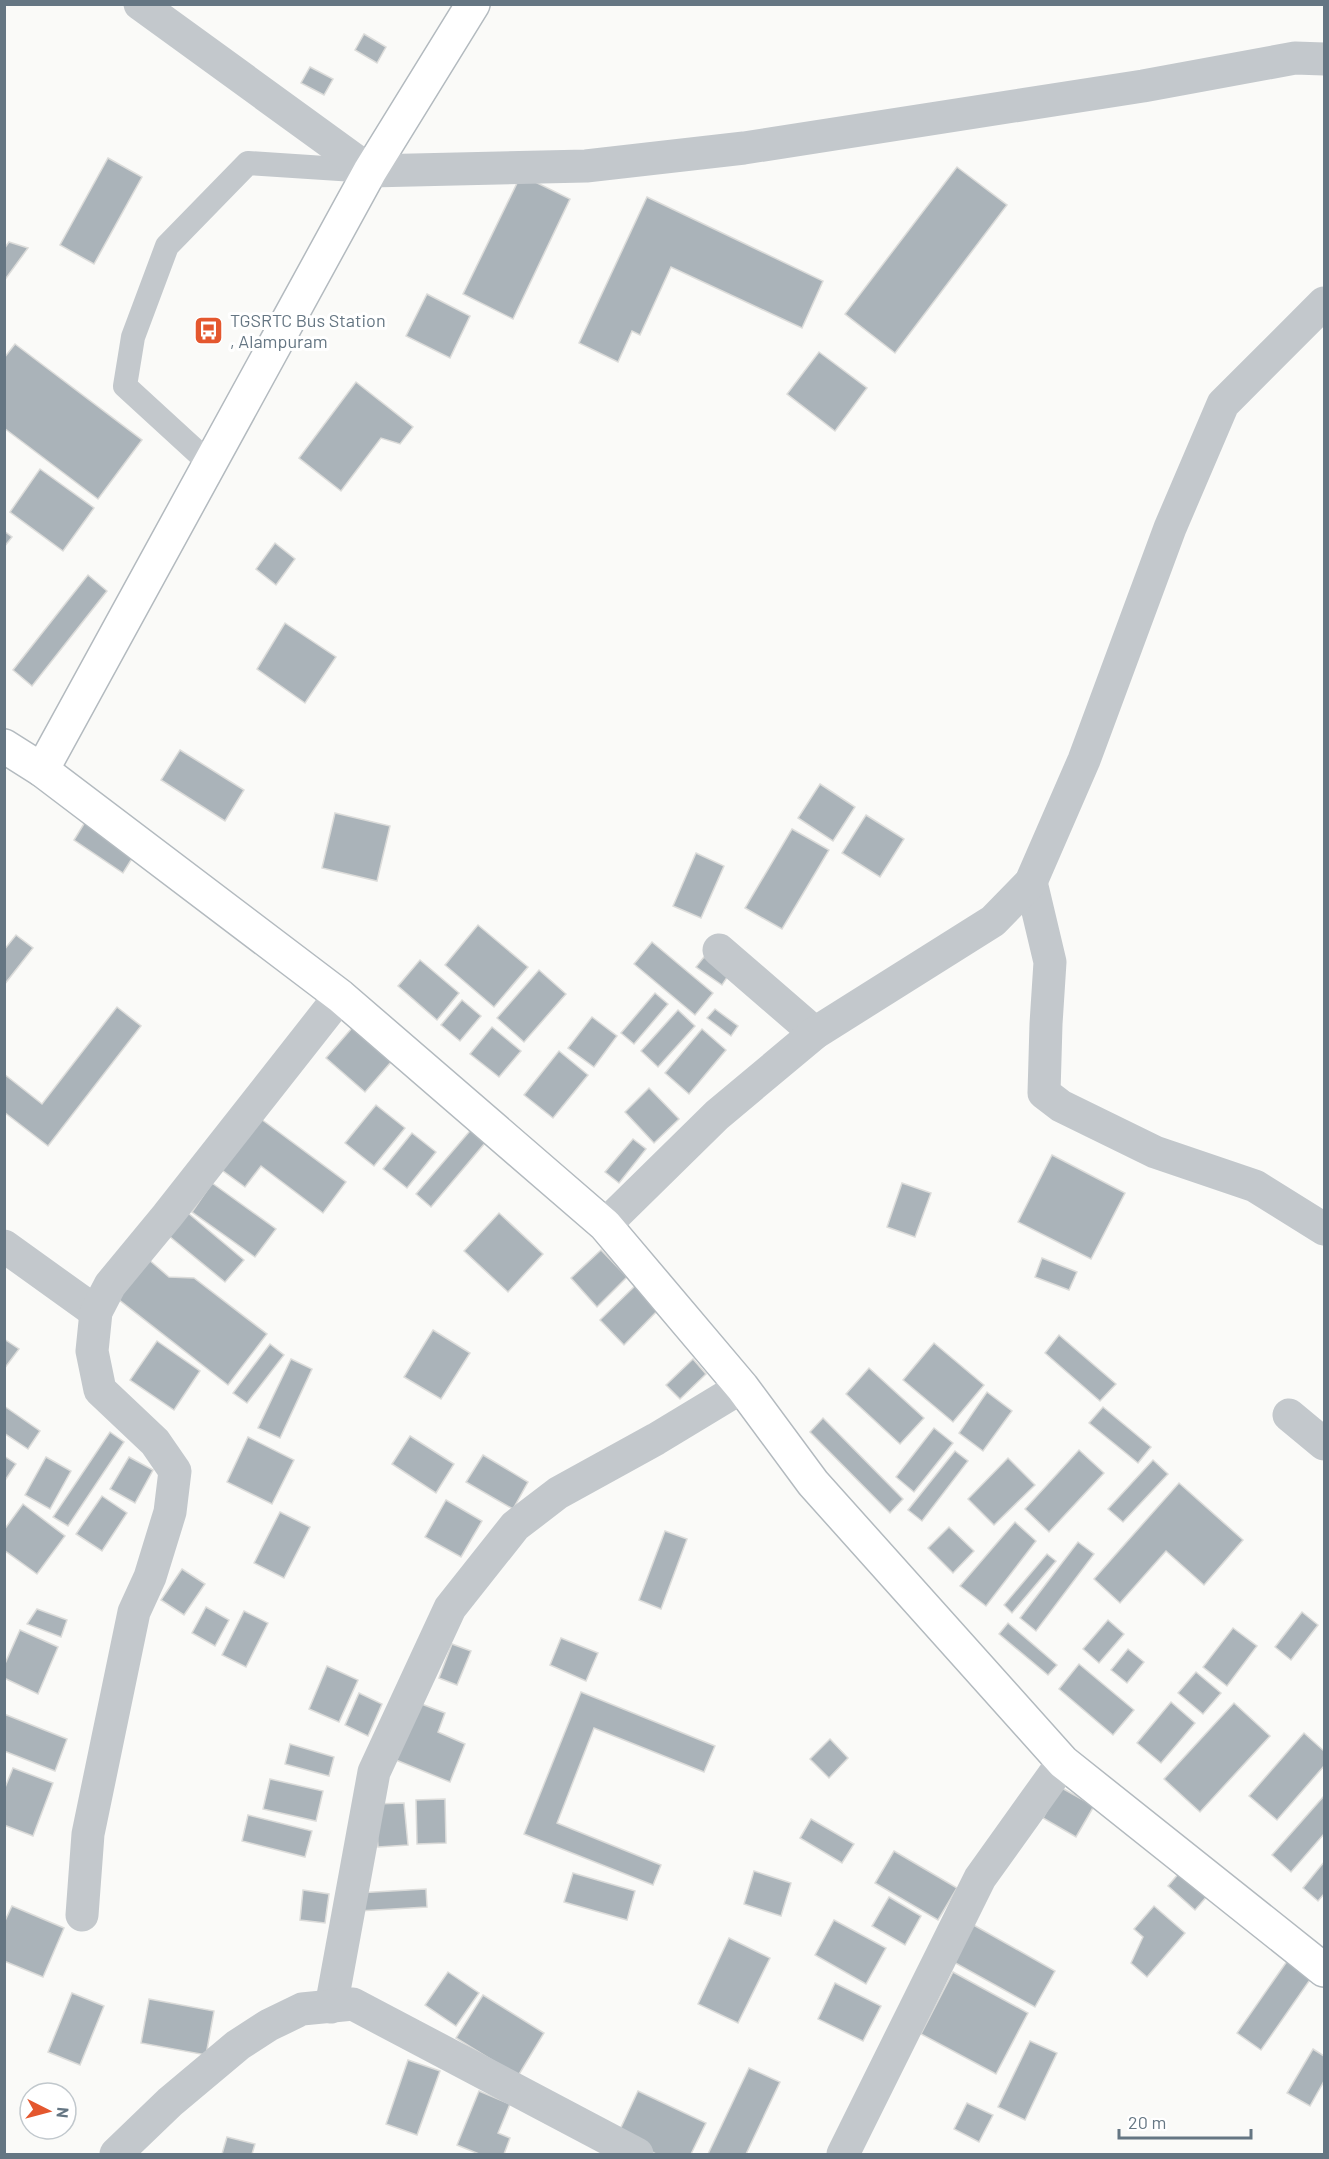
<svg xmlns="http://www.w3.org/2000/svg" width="1329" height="2159" font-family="Barlow,sans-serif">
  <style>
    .building { fill: #aab3b9; stroke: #dcdcda; stroke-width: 1.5 }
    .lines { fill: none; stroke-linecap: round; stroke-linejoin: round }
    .secondary-casing { stroke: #b3babf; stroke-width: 36 }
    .lane { stroke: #c3c8cc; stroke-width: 24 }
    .street { stroke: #c3c8cc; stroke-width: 33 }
    .secondary { stroke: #fff; stroke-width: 33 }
    .labels { text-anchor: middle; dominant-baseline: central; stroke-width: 6; stroke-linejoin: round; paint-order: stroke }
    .poi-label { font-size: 18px; fill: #657683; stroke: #fff; text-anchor: start }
  </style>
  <rect width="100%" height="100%" fill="#fafaf8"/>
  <g class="building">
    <polygon points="364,34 386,47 377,63 355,50"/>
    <polygon points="310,67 333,79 324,95 301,83"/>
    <polygon points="108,158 142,177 94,264 60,245"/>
    <polygon points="957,167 1007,205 895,353 845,314"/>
    <polygon points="521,175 570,199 513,319 463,294"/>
    <polygon points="647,197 823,281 802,328 671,267 640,335 632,331 618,362 579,343"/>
    <polygon points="9,242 28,248 4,281 4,249"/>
    <polygon points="427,294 470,316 450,358 406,336"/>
    <polygon points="15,344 142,440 98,499 4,428 4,358"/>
    <polygon points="819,352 867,388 835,431 787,394"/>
    <polygon points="356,382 413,427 400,444 381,438 341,491 299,458"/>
    <polygon points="40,469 94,508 63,551 10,512"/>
    <polygon points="4,531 12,537 4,547"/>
    <polygon points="275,543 295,559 276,585 256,569"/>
    <polygon points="88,575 107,591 32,686 13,670"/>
    <polygon points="285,623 336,657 305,703 257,669"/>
    <polygon points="180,750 244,790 225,821 161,780"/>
    <polygon points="820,784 855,807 833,841 798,818"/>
    <polygon points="335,813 390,826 377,881 322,868"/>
    <polygon points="866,815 904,839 880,877 842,853"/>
    <polygon points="87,819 136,852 123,873 74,840"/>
    <polygon points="792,829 829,850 782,929 745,908"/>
    <polygon points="696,853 724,866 701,918 673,906"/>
    <polygon points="478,925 528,967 494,1007 445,965"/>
    <polygon points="16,935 33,948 4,985 4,950"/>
    <polygon points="652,942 713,993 695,1015 634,964"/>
    <polygon points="704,957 728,976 722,985 696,967"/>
    <polygon points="420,960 459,993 437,1020 398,986"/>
    <polygon points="539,970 566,994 524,1042 497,1018"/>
    <polygon points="655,993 668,1004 634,1044 621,1033"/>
    <polygon points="462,1000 481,1016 460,1041 441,1025"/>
    <polygon points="117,1007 141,1026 48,1146 4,1112 4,1074 42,1104"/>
    <polygon points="715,1009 738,1026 731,1036 707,1018"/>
    <polygon points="678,1010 695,1026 658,1067 641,1051"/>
    <polygon points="592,1017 617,1036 594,1067 568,1048"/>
    <polygon points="492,1027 521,1051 499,1077 470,1054"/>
    <polygon points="352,1028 391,1062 365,1092 326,1058"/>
    <polygon points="702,1029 726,1050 689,1094 665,1073"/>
    <polygon points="559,1051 588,1075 553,1118 524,1095"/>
    <polygon points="649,1088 679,1119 654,1143 625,1112"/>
    <polygon points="376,1105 405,1128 374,1166 345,1143"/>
    <polygon points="257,1116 346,1182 323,1213 261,1166 245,1187 219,1168"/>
    <polygon points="475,1125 490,1137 431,1207 416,1194"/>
    <polygon points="412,1133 436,1152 407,1188 383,1169"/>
    <polygon points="633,1139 646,1149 619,1183 605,1172"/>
    <polygon points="1052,1155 1125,1193 1091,1259 1018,1222"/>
    <polygon points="212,1183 276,1229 255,1257 192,1212"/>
    <polygon points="902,1183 931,1193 915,1237 887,1227"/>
    <polygon points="188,1213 244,1260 225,1282 169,1236"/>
    <polygon points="499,1213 543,1254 508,1292 464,1251"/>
    <polygon points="601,1250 627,1277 597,1307 571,1278"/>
    <polygon points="1042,1258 1077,1272 1069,1290 1035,1277"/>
    <polygon points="148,1259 169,1277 194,1278 267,1334 228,1385 118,1299"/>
    <polygon points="638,1283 661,1307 624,1345 600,1320"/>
    <polygon points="433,1330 470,1353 441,1399 404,1377"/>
    <polygon points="1059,1335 1116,1384 1100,1401 1045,1353"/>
    <polygon points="4,1339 19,1349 4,1369"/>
    <polygon points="157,1341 200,1371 174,1410 130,1380"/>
    <polygon points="934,1343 984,1385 953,1422 903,1380"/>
    <polygon points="270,1344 284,1355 247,1403 233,1393"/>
    <polygon points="291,1359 312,1369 280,1438 258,1428"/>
    <polygon points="693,1359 706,1374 680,1399 666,1385"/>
    <polygon points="869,1368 924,1418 900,1444 846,1394"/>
    <polygon points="987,1392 1012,1411 983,1451 959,1433"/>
    <polygon points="4,1406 40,1431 28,1449 4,1433"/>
    <polygon points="1103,1407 1151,1447 1138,1463 1089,1423"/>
    <polygon points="823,1418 903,1499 890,1513 810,1432"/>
    <polygon points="934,1428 953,1443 914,1492 896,1477"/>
    <polygon points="110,1432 124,1442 68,1526 53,1517"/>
    <polygon points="410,1436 454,1464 436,1493 392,1464"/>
    <polygon points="248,1437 294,1460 272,1504 227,1482"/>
    <polygon points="1079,1450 1104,1473 1049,1532 1025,1509"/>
    <polygon points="955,1451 968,1461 922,1521 908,1510"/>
    <polygon points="483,1455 528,1482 513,1509 466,1482"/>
    <polygon points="4,1456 16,1464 4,1482"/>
    <polygon points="46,1457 71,1471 50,1509 25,1495"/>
    <polygon points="129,1457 153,1470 135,1503 110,1489"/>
    <polygon points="1008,1458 1035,1485 994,1525 968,1499"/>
    <polygon points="1153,1460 1168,1474 1123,1522 1108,1509"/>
    <polygon points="1179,1483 1243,1540 1204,1585 1166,1551 1120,1603 1094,1579"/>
    <polygon points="102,1496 127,1513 102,1551 76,1534"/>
    <polygon points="446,1500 482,1521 461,1557 425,1537"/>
    <polygon points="23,1504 65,1536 37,1574 4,1550 4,1530"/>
    <polygon points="280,1512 310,1527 284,1578 254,1563"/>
    <polygon points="1015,1522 1036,1541 986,1606 960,1586"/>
    <polygon points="949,1527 974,1551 953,1573 928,1548"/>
    <polygon points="665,1531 687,1539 661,1609 639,1600"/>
    <polygon points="1078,1542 1094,1554 1036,1631 1020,1618"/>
    <polygon points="1047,1554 1056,1561 1012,1613 1004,1605"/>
    <polygon points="182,1569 205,1584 184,1615 161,1600"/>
    <polygon points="206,1607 229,1620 215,1646 192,1633"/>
    <polygon points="37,1609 67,1620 61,1637 27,1624"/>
    <polygon points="244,1611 268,1623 246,1667 222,1655"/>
    <polygon points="1302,1612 1318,1625 1291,1660 1275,1647"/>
    <polygon points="1108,1620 1124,1634 1099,1663 1083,1649"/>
    <polygon points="1008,1623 1057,1665 1048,1675 999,1634"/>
    <polygon points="1233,1628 1257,1646 1227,1686 1203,1667"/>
    <polygon points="20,1630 58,1647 38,1694 4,1678 4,1666"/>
    <polygon points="561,1638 598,1653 586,1681 550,1665"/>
    <polygon points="452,1644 471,1651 457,1685 439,1678"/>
    <polygon points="1128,1649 1144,1662 1127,1683 1111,1670"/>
    <polygon points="1079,1664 1134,1710 1113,1735 1059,1689"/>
    <polygon points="327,1666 358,1680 339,1722 309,1709"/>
    <polygon points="1196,1672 1221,1693 1203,1714 1178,1693"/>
    <polygon points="581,1692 715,1746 704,1772 594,1728 557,1823 661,1865 653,1885 524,1834"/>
    <polygon points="359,1693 382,1704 368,1736 345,1725"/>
    <polygon points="1171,1702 1195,1723 1161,1763 1137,1743"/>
    <polygon points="419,1703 445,1713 438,1732 465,1744 450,1782 396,1760"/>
    <polygon points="1234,1703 1270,1736 1200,1812 1164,1779"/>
    <polygon points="4,1714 67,1739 55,1771 4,1751"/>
    <polygon points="1304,1733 1324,1751 1324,1766 1277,1820 1249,1796"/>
    <polygon points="830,1739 848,1758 829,1778 810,1759"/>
    <polygon points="290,1744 334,1757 329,1776 285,1764"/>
    <polygon points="13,1768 53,1783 33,1836 4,1825 4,1790"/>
    <polygon points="270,1779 323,1791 316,1821 263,1809"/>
    <polygon points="1060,1787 1094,1806 1076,1837 1043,1818"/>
    <polygon points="1324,1796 1324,1834 1291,1872 1272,1855"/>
    <polygon points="445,1799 446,1843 417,1844 416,1800"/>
    <polygon points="404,1803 408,1845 378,1847 375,1804"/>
    <polygon points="248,1815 312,1831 305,1857 242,1841"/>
    <polygon points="811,1819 854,1844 842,1863 800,1838"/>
    <polygon points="894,1851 957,1888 938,1920 875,1883"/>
    <polygon points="1324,1862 1324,1894 1318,1901 1303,1888"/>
    <polygon points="754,1871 791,1883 781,1916 744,1904"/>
    <polygon points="1180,1872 1208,1895 1195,1910 1168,1886"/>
    <polygon points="573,1873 635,1891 627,1920 564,1902"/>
    <polygon points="426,1889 427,1907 358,1911 357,1893"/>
    <polygon points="303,1890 329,1894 325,1923 300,1920"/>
    <polygon points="889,1897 921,1916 905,1945 872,1926"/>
    <polygon points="12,1906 64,1928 43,1977 4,1961 4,1923"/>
    <polygon points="1154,1906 1185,1933 1147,1977 1131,1963 1143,1937 1134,1929"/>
    <polygon points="834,1920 886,1948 866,1984 815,1955"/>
    <polygon points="970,1923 1055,1971 1035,2007 950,1960"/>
    <polygon points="729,1938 770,1958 738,2023 698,2004"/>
    <polygon points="1290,1957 1314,1974 1261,2050 1237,2033"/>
    <polygon points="448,1972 479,1993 456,2026 425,2005"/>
    <polygon points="953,1972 1028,2013 996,2074 921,2034"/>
    <polygon points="835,1983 881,2006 863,2041 818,2019"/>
    <polygon points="72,1993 104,2006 80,2065 48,2052"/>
    <polygon points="483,1995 544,2033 518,2076 456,2038"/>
    <polygon points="149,1999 214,2011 206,2055 141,2043"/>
    <polygon points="1030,2041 1057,2053 1025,2120 998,2107"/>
    <polygon points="1313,2049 1324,2056 1324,2081 1310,2106 1287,2093"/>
    <polygon points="408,2060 440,2071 417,2135 386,2124"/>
    <polygon points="749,2068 780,2082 746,2154 708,2154"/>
    <polygon points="479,2091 510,2104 498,2133 510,2138 504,2154 479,2154 457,2145"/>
    <polygon points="638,2091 706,2123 691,2154 656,2154 617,2136"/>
    <polygon points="967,2103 993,2115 979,2142 954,2129"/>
    <polygon points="227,2137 255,2144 252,2154 222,2154"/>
  </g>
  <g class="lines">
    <defs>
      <g id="secondary">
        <polyline points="4,746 42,770 340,996 605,1225 742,1387 813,1483 1063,1762 1324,1970"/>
        <polyline points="42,770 370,171 473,4"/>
      </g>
    </defs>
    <use href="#secondary" class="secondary-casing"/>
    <polyline class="lane" points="209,463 125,386 133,337 167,246 248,163 370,171"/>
    <g class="street">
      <polyline points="140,4 370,171 586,166 744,148 1143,86 1295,58 1324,59"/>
      <polyline points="1031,882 1050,962 1046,1024 1044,1093 1061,1106 1155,1152 1255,1186 1324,1229"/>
      <polyline points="719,950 815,1033"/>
      <polyline points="605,1225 717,1115 815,1033 993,921 1031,882 1084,760 1170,528 1223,404 1324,303"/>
      <polyline points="4,1246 96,1312"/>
      <polyline points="1289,1415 1324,1444"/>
      <polyline points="82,1915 88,1834 134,1612 150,1577 170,1512 175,1471 155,1442 100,1390 92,1351 96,1312 110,1285 167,1216 340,996"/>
      <polyline points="331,2007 374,1772 450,1608 515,1526 558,1493 656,1439 742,1387"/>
      <polyline points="116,2154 170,2102 238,2045 269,2025 302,2009 353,2004 637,2154"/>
      <polyline points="843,2154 980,1878 1063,1762"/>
    </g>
    <use href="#secondary" class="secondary"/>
  </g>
  <defs>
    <symbol id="bus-square" viewBox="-11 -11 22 22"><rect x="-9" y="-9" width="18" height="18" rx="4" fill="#e4572e" stroke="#fff"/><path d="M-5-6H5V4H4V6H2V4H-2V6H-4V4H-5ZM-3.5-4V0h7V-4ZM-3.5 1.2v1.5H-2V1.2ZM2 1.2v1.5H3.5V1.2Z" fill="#fff"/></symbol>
  </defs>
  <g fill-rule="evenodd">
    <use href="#bus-square" x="192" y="314" width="33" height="33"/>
  </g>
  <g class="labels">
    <g class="poi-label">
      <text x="230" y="320">TGSRTC Bus Station<tspan x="230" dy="21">, Alampuram</tspan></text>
    </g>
  </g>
  <rect width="1329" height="2159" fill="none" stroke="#657683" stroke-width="12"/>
  <g transform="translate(48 2111) rotate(96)"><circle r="28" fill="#ffffff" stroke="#c1c8cd" stroke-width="1.5"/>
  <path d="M0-4.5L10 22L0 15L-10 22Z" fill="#e4572e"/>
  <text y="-9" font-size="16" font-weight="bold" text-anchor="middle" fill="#657683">N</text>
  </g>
  <path d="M1119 2129v9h132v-9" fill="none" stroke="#657683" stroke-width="3"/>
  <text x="1128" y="2129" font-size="18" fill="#657683" stroke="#ffffff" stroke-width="4.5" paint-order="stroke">20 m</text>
</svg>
